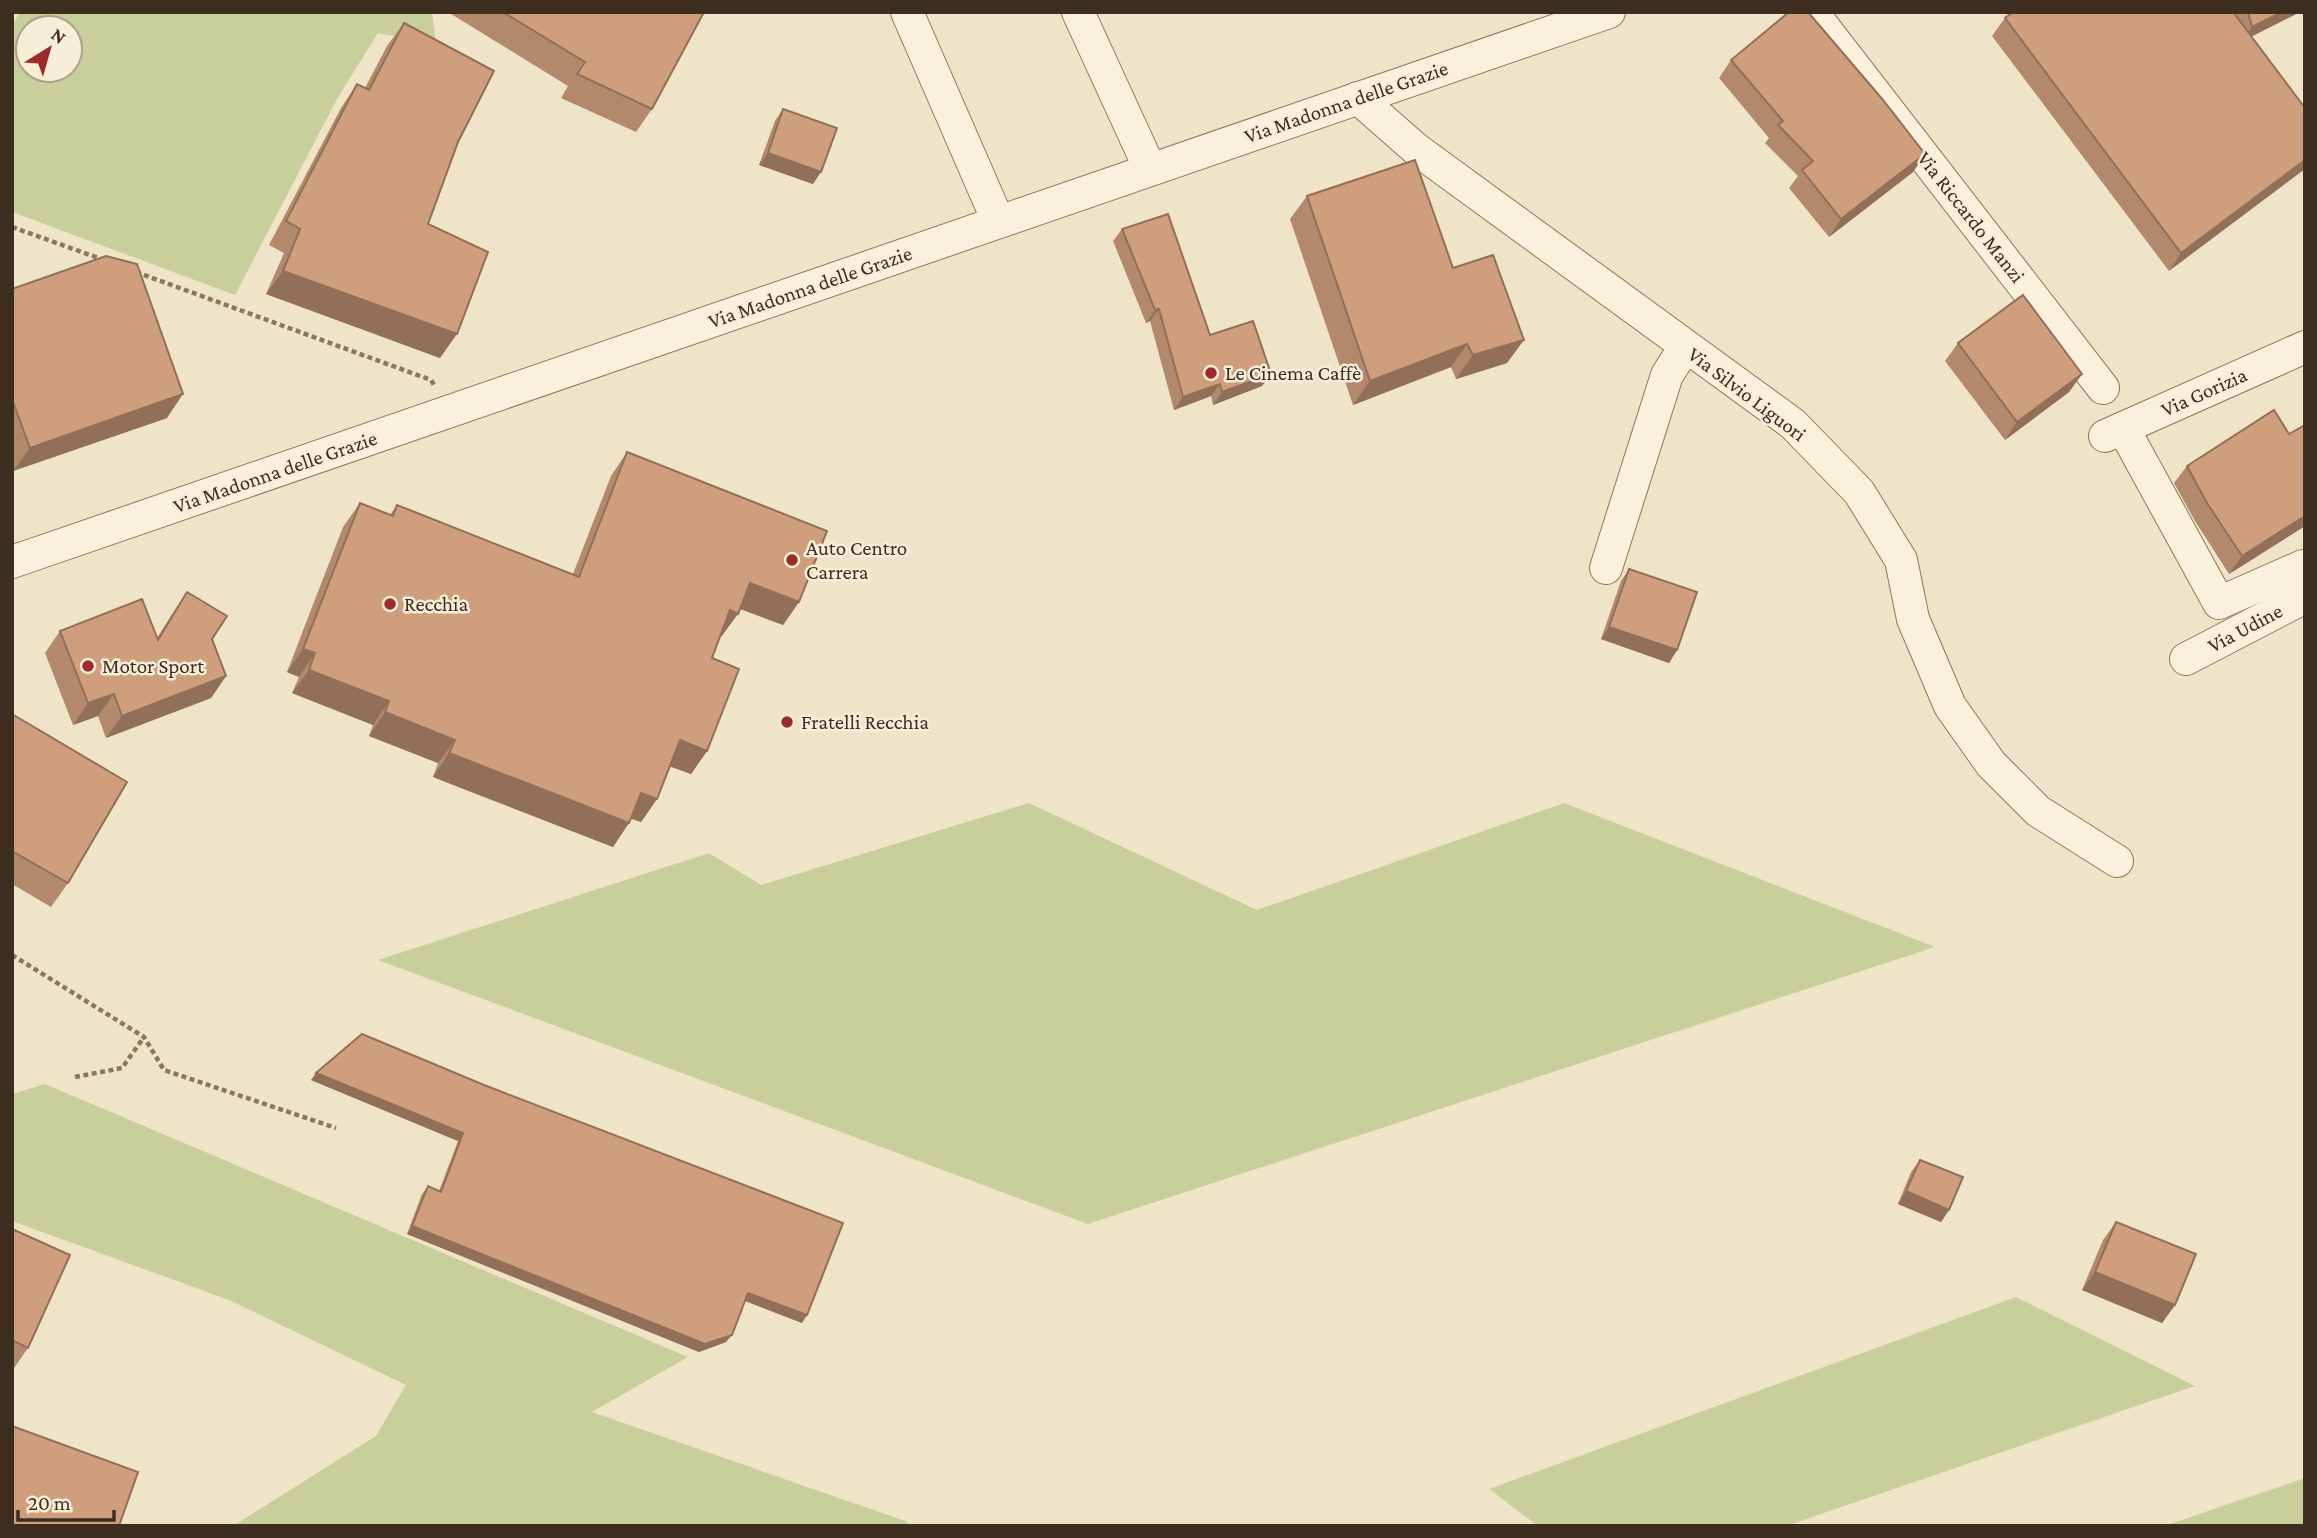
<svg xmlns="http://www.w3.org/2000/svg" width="2317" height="1538" font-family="'Crimson Pro',serif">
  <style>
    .green { fill: #c9cf9b; fill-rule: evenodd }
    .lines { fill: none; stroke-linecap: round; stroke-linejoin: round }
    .minor-casing { stroke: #8d765c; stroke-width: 34 }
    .path { stroke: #8d765c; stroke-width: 4.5; stroke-dasharray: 5 3.5; stroke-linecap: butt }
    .minor { stroke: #faf1dc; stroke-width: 32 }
    .wall { fill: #b2896c }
    .shaded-wall { fill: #916f58 }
    .building { fill: #cf9f7d; stroke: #916f58; stroke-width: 2 }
    .poi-dot { fill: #9e2a2b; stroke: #f7eed8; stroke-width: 2.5 }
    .labels { text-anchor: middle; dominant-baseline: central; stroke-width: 5; stroke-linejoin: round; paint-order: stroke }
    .street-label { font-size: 21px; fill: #3d2e20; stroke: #f7eed8 }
    .poi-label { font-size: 21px; fill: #3d2e20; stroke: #f7eed8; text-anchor: start }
  </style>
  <rect width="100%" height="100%" fill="#f0e4c8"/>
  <g class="green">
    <path d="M 20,12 L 432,12 L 436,44 L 378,33 L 337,99 L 235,295 L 12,212 L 12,26 ZM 28,28 L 70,28 L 70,70 L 28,70 Z"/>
    <polygon points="1029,803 1257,910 1564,803 1935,947 1088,1224 378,960 709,853 761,885"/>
    <polygon points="45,1084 688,1357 592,1412 908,1522 906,1526 233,1526 376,1436 406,1385 229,1300 12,1221 12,1094"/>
    <polygon points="2016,1297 2195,1386 1786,1526 1538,1526 1489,1489"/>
    <polygon points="2305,1478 2305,1526 2164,1526"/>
  </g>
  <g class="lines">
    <defs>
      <g id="minor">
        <polyline points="907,12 998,221"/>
        <polyline points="1078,12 1150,169"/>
        <polyline points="1812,12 2103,388"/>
        <polyline points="1358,98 1416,149 1793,424 1859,492 1901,560 1913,619 1950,706 1991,764 2038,811 2117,861"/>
        <polyline points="2123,428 2219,603 2303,566"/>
        <polyline points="2105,436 2305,347"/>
        <polyline points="12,562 1609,12"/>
        <polyline points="1606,568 1667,375 1685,347"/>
        <polyline points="2186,659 2305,597"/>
      </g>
    </defs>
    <use href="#minor" class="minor-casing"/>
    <g class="path">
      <polyline points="12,227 104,260"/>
      <polyline points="136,272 431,380 434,385"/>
      <polyline points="12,955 144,1037 164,1070 336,1128"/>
      <polyline points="75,1077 122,1068 144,1037"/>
    </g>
    <use href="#minor" class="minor"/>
  </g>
  <g class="wall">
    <polygon points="448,12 704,12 652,109 636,132 561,98 568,86"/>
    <polygon points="2233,12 2300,12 2251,37 2305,108 2169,271 1992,36 2005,18"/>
    <polygon points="404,23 458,142 428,224 440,358 266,294 284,253 269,245 341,108 357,84 365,88 387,46"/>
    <polygon points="1731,60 1925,154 1913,172 1829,237 1789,188 1798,176 1765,143 1769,138 1719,78"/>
    <polygon points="783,109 813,184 759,165 775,121"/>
    <polygon points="1307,196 1507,363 1456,379 1451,367 1353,405 1290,219"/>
    <polygon points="1122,229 1210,335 1262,386 1213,405 1211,396 1174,410 1150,321 1146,323 1113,241"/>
    <polygon points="12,289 167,418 13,471 12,468"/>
    <polygon points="1958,343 2082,374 2069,392 2005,440 1945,361"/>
    <polygon points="627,452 799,602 783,625 740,609 721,637 720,636 712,658 707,751 691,774 670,766 657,799 641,822 631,819 613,847 433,777 438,763 369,736 373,725 292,693 299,677 287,672 343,527 360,503 390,515 397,505 573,574 611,476"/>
    <polygon points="2187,466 2305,526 2229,574 2195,521 2174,483"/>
    <polygon points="1629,569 1677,650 1669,663 1601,639 1621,581"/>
    <polygon points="187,592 212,639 226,676 211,698 106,738 98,716 73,725 45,653 60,631 157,638 172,614"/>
    <polygon points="12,714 68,883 51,907 12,884"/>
    <polygon points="362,1034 802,1323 745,1301 726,1342 699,1352 407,1234 422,1194 428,1186 439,1191 458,1141 311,1080"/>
    <polygon points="1920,1160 1949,1210 1941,1222 1898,1204 1911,1172"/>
    <polygon points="2116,1222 2175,1305 2162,1323 2082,1290 2103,1240"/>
    <polygon points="12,1229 28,1348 12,1371"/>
  </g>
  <g class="shaded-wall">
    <polygon points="2282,12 2300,12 2242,41 2252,27"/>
    <polygon points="768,153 821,172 813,184 759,165"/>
    <polygon points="1925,154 1913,172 1829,237 1841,219"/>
    <polygon points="2305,160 2305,169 2169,271 2181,253"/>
    <polygon points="283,271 457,334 440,358 266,294"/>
    <polygon points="1159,309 1150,321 1146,323 1155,310"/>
    <polygon points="1524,340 1507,363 1456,379 1473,355"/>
    <polygon points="1467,344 1451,367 1353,405 1370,381"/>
    <polygon points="1271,374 1262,386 1213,405 1222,392"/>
    <polygon points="2082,374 2069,392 2005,440 2017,422"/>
    <polygon points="1220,384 1211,396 1174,410 1183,397"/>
    <polygon points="183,394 167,418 13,471 30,448"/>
    <polygon points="2305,516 2305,526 2229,574 2242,556"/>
    <polygon points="750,583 799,602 783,625 733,606"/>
    <polygon points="730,610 738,614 721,637 713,634"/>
    <polygon points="1609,627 1677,650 1669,663 1601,639"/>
    <polygon points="303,649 315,653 299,677 287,672"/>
    <polygon points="309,670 389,701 373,725 292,693"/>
    <polygon points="226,676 211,698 106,738 122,716"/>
    <polygon points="114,694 98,716 73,725 88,703"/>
    <polygon points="385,712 455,740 438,763 369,736"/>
    <polygon points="680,740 707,751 691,774 663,764"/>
    <polygon points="449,753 629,823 613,847 433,777"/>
    <polygon points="641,793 657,799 641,822 625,816"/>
    <polygon points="316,1073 463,1133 458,1141 311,1080"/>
    <polygon points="1906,1191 1949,1210 1941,1222 1898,1204"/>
    <polygon points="412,1226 732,1335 726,1342 699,1352 407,1234"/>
    <polygon points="2095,1272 2175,1305 2162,1323 2082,1290"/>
    <polygon points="748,1293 807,1315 802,1323 743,1300"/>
  </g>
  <g class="building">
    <polygon points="503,12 704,12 652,109 577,74 585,62"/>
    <polygon points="1789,12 1808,12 1883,100 1925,154 1841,219 1802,170 1813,161 1778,125 1783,121 1731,60"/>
    <polygon points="2013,12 2233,12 2305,108 2305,160 2181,253 2005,18"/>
    <polygon points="2248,12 2282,12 2252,27"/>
    <polygon points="404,23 494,71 458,142 428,224 488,252 457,334 283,271 300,229 286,221 357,84 369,90"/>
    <polygon points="783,109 837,128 821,172 768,153"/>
    <polygon points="1415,160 1453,268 1493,255 1524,340 1473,355 1467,344 1370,381 1307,196"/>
    <polygon points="1168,214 1210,335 1253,321 1271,374 1222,392 1220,384 1183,397 1159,309 1155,310 1122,229"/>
    <polygon points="106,256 137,264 183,394 30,448 12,399 12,289"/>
    <polygon points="2023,295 2082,374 2017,422 1958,343"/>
    <polygon points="2274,410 2289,434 2305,425 2305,516 2242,556 2207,503 2187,466"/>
    <polygon points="627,452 827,531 799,602 750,583 738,614 730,610 712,658 739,669 707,751 680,740 657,799 641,793 629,823 449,753 455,740 385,712 389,701 309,670 315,653 303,649 360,503 393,516 397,505 579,577"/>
    <polygon points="1629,569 1697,592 1677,650 1609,627"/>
    <polygon points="187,592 227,616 212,639 226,676 122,716 114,694 88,703 60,631 142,599 158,640"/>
    <polygon points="12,714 127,782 68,883 12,851"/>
    <polygon points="362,1034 484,1085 843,1223 807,1315 748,1293 732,1335 705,1344 412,1226 428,1186 441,1192 463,1133 316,1073"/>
    <polygon points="1920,1160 1963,1177 1949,1210 1906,1191"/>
    <polygon points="2116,1222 2196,1254 2175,1305 2095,1272"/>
    <polygon points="12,1229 70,1255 28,1348 12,1340"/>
    <polygon points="12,1426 138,1472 119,1526 12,1525"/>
  </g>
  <g class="poi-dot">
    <circle cx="1211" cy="373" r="7"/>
    <circle cx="792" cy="560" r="7"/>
    <circle cx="390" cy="604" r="7"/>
    <circle cx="88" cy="666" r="7"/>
    <circle cx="787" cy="722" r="7"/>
  </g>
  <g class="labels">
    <g class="street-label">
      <text transform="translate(1346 102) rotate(-19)">Via Madonna delle Grazie</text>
      <text transform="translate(1971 217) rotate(52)">Via Riccardo Manzi</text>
      <text transform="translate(810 287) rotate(-19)">Via Madonna delle Grazie</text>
      <text transform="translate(2204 392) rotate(-24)">Via Gorizia</text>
      <text transform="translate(1747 394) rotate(37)">Via Silvio Liguori</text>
      <text transform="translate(275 472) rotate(-19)">Via Madonna delle Grazie</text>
      <text transform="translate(2245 628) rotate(-28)">Via Udine</text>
    </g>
    <g class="poi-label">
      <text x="1225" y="373">Le Cinema Caffè</text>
      <text x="806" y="548">Auto Centro<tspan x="806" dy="24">Carrera</tspan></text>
      <text x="404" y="604">Recchia</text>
      <text x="102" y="666">Motor Sport</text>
      <text x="801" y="722">Fratelli Recchia</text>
    </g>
  </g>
  <rect width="2317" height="1538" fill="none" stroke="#3d2e20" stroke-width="28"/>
  <g transform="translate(49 49) rotate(37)"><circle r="33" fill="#f7eed8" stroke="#ada18e" stroke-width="2"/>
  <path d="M0-5L12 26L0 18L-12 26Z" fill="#9e2a2b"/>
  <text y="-10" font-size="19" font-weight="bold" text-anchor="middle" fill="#3d2e20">N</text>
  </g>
  <path d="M18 1510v10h96v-10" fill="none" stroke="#3d2e20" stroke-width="3.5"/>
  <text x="28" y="1510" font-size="21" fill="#3d2e20" stroke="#f7eed8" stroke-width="5" paint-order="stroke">20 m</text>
</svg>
